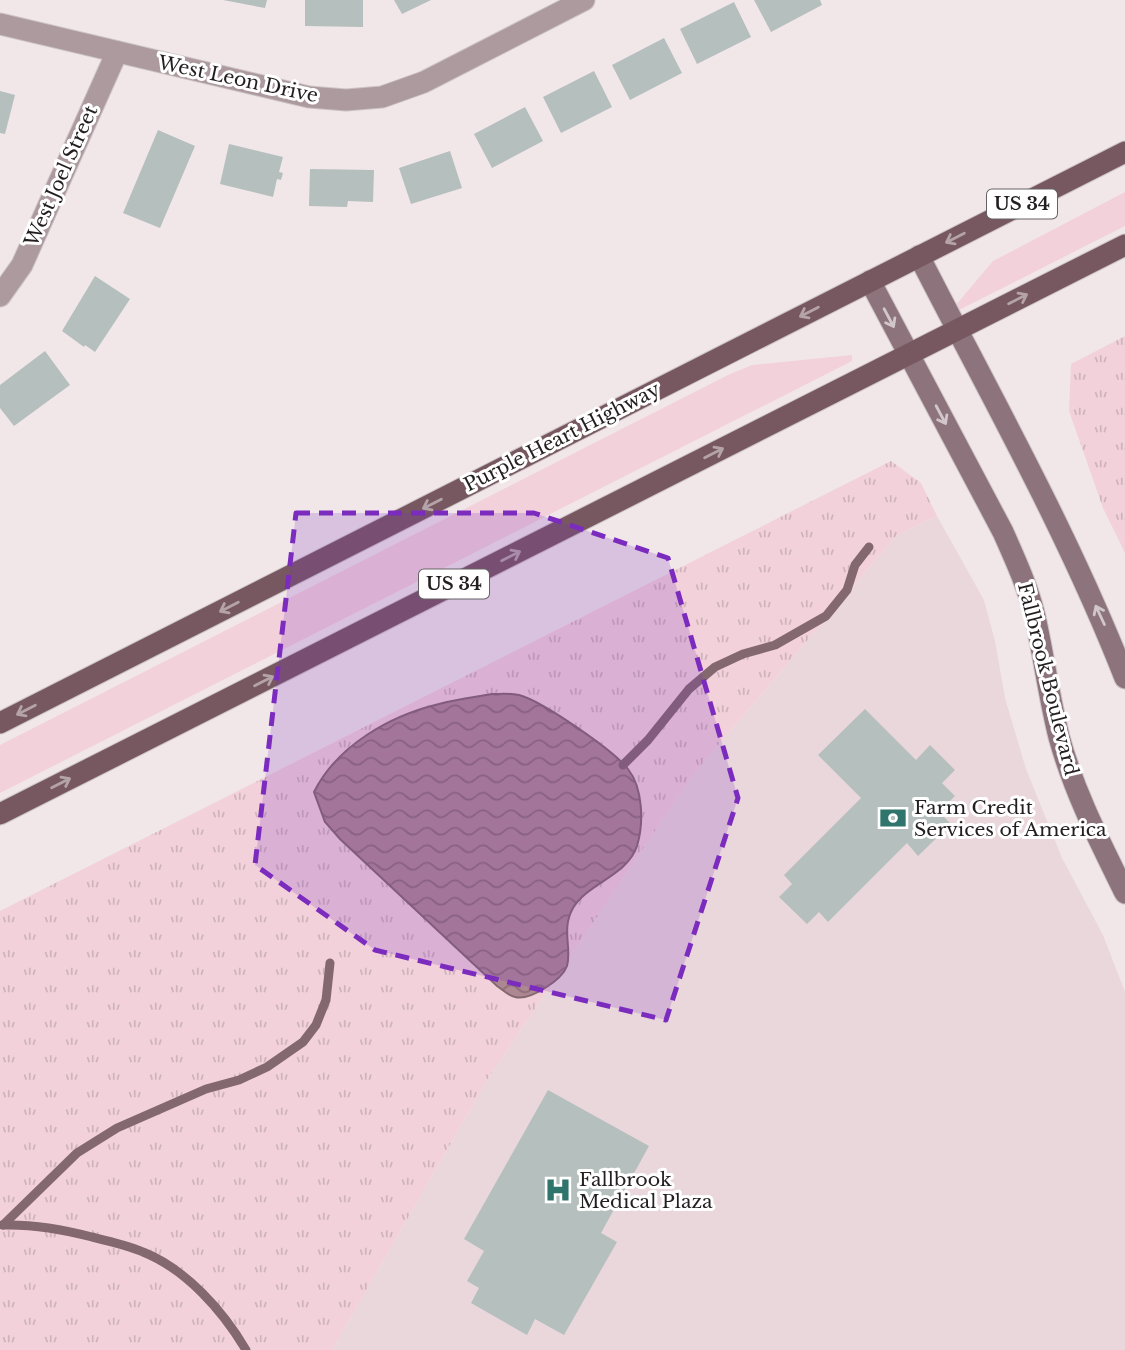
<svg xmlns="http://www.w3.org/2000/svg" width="1125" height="1350" font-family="'Libre Baskerville',serif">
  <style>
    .built { fill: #ead7dc }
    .grass { fill: #f2d1da }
    .park { fill: url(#park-tufts) }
    .water { fill: url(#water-waves); stroke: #846870; stroke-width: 2 }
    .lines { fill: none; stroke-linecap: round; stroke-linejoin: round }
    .stream { stroke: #846870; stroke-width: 9 }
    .building { fill: #b5bfbd }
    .street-casing { stroke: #ccc3c5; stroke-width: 23 }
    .secondary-casing { stroke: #ccc3c5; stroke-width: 23 }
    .primary-casing { stroke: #ccc3c5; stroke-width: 23 }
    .street { stroke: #ac9a9f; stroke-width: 21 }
    .secondary { stroke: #8d737b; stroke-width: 21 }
    .primary { stroke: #775861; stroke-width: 21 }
    .oneway { stroke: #b4a3a8 }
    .oneway2 { stroke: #d1c7ca }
    .marked { fill: #7b2cbf; fill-opacity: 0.2; stroke: #7b2cbf; stroke-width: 5; stroke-dasharray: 14 9; stroke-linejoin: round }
    .labels { text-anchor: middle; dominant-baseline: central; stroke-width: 6; stroke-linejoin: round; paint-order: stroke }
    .shield { fill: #fff; stroke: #656263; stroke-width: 2 }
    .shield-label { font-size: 18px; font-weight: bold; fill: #231f20 }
    .street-label { font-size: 19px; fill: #231f20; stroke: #fff }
    .poi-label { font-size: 19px; fill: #231f20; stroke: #fff; text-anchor: start }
  </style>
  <defs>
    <pattern id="park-tufts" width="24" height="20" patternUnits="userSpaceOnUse" patternTransform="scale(1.75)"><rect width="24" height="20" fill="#f2d1da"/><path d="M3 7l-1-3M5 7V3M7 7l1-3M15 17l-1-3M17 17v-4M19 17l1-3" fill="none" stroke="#cfb3bb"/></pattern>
    <pattern id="water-waves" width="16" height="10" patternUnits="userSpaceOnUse" patternTransform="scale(1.75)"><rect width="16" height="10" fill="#ad8792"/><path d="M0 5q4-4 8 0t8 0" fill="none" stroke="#8c6e77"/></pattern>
  </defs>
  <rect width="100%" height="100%" fill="#f1e7e9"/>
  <polygon class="built" points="937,516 984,600 995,641 1005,698 1026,769 1062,858 1103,935 1125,992 1125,1350 332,1350 487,1080 692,776 897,535"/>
  <g class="grass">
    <polygon points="1125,192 1125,226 959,310 955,306 993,261"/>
    <polygon points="852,355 852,361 0,793 0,745 730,374 752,365"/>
  </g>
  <g class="park">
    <polygon points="1125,336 1125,553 1103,508 1069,411 1071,364"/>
    <polygon points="891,461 921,483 937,516 897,535 692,776 487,1080 332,1350 0,1350 0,911"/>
  </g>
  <path class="water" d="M 492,694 C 501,694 510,693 519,695 C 542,701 613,750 628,769 C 643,788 644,823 637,846 C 627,876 588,883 573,908 C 561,929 572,948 567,966 C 562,980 530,1001 515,997 C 509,996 503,990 497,986 L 340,839 L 325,822 L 314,792 C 337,746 389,716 439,704 C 456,699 475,697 492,694 Z"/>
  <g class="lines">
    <g class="stream">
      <polyline points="623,765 648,740 689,689 715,667 743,654 775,645 826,616 847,590 855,565 869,547"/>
      <path d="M 2,1225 C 33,1224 62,1229 92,1237 C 109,1241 127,1245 143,1252 C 186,1269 223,1311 246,1350"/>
      <polyline points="3,1225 77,1153 117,1128 206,1089 239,1080 267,1067 303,1042 316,1025 326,1000 330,963"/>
    </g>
  </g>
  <g class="building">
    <polygon points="223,0 267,0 265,8"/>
    <polygon points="305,0 363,0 363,27 305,26"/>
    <polygon points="394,0 431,0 402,14"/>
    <polygon points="754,0 820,0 822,5 771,32"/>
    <polygon points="734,2 751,37 697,64 680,29"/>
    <polygon points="664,38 682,73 630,100 612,65"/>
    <polygon points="594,71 612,107 561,133 543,97"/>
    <polygon points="0,91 15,95 5,134 0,133"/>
    <polygon points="525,107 543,141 492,168 474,134"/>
    <polygon points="158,130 195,146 160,228 123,213"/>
    <polygon points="229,144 283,157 279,172 283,173 281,180 277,179 273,197 220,184"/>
    <polygon points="450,151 462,188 411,204 399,168"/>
    <polygon points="310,169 374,170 373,202 348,201 347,207 309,206"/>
    <polygon points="95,276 130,299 95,352 85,345 84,347 62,331"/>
    <polygon points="45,351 70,385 14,426 0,408 0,385"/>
    <polygon points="865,709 916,760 930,745 955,770 942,783 955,796 939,812 951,824 918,856 907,843 828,922 819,912 807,924 779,897 792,884 784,875 861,798 818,755"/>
    <polygon points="548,1090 649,1146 601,1233 617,1242 564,1335 535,1319 527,1335 471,1303 479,1288 467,1281 484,1251 464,1239"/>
  </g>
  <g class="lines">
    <defs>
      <g id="street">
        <polyline points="0,24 309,97 346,100 382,97 424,82 584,0"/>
        <polyline points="0,296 22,265 117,52"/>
      </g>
      <g id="secondary">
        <path d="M 919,256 C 990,395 1068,532 1125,678"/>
        <path d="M 870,281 L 1003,532 C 1015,559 1028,587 1035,617 C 1044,657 1049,697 1059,737 C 1074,792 1100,842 1125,893"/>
      </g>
      <g id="primary">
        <polyline points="0,723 1125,152"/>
        <polyline points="0,814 1125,245"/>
      </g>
    </defs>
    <use href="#street" class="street-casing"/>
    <use href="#secondary" class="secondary-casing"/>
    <use href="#primary" class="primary-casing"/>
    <use href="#street" class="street"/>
    <use href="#secondary" class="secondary"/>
    <use href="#primary" class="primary"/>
  </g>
  <defs><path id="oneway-shaft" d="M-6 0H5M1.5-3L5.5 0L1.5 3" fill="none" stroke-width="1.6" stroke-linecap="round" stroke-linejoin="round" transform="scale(1.75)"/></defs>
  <g class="oneway">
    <use href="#oneway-shaft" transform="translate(955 238) rotate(153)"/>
    <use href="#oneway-shaft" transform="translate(1018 299) rotate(-27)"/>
    <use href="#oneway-shaft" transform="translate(809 312) rotate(153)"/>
    <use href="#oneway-shaft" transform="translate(714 453) rotate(-27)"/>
    <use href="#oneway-shaft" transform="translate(432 504) rotate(153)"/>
    <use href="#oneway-shaft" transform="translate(511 556) rotate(-27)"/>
    <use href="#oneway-shaft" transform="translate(229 607) rotate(153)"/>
    <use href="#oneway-shaft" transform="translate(264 681) rotate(-27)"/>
    <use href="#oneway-shaft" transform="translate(26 710) rotate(153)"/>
    <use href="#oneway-shaft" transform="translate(61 783) rotate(-27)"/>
  </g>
  <g class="oneway2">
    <use href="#oneway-shaft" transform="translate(889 318) rotate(62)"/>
    <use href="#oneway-shaft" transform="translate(941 415) rotate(62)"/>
    <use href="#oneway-shaft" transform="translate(1100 615) rotate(-115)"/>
  </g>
  <path class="marked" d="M 296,513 L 534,513 L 668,558 L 738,798 L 666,1020 L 375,950 L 255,865 Z"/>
  <defs>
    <symbol id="bank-bare" viewBox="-9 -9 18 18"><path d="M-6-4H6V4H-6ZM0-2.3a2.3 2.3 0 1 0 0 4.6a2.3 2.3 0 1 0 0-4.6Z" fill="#2f756b" stroke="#fff" stroke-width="2.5" paint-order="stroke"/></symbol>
    <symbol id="hospital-bare" viewBox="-9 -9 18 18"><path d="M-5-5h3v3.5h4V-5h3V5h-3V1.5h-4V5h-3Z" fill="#2f756b" stroke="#fff" stroke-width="2.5" paint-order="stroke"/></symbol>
  </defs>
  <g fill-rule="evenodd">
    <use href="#bank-bare" x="874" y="799" width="38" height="38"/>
    <use href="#hospital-bare" x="539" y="1171" width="38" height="38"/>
  </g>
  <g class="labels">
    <g class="shield">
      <rect x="987" y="189.5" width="70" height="29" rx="5"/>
      <rect x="419" y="569.5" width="70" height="29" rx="5"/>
    </g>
    <g class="shield-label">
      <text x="1022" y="204">US 34</text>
      <text x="454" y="584">US 34</text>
    </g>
    <g class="street-label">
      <text transform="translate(238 79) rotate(12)">West Leon Drive</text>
      <text transform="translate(61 176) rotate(-66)">West Joel Street</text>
      <text transform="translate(562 437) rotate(-27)">Purple Heart Highway</text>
      <text transform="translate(1048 679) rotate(76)">Fallbrook Boulevard</text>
    </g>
    <g class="poi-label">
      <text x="914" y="807">Farm Credit<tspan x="914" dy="22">Services of America</tspan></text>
      <text x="579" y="1179">Fallbrook<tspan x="579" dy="22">Medical Plaza</tspan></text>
    </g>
  </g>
</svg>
